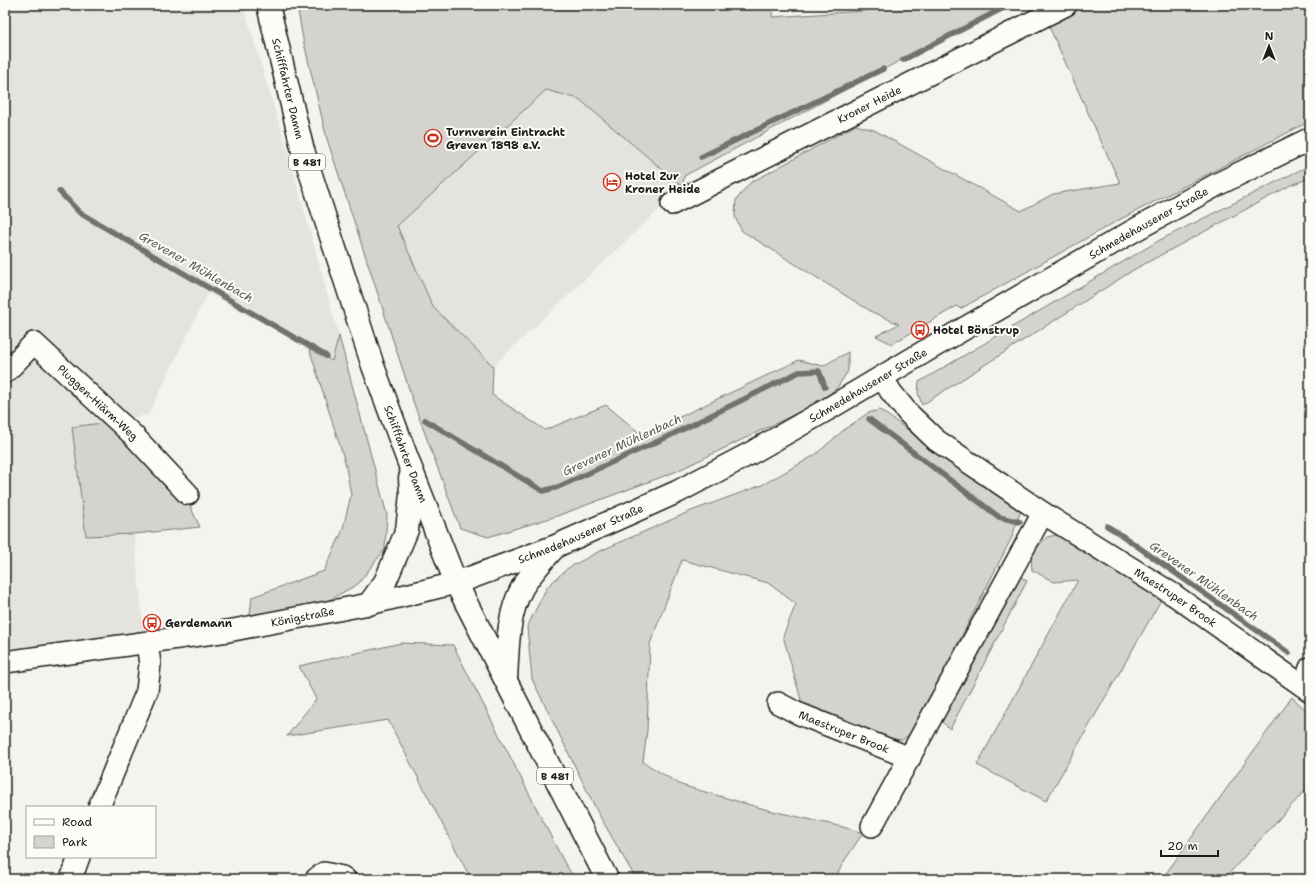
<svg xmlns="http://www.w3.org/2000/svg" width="1315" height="884" font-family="'Shantell Sans',sans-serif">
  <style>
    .built { fill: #e4e3de }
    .green { fill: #d4d3cf; stroke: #787876 }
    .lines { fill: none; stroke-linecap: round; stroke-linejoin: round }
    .stream { stroke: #72716f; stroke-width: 5.5 }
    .minor-casing { stroke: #1c1c1c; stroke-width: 24 }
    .major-casing { stroke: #1c1c1c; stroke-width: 25 }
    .minor { stroke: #fdfcf7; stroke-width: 21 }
    .major { stroke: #fdfcf7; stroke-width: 22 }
    .labels { text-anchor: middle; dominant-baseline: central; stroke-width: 4; stroke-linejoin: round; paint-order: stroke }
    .shield { fill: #fdfcf7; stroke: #605f5e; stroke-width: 1 }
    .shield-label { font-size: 10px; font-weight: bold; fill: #1c1c1c }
    .street-label { font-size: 11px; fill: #1c1c1c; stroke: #fdfcf7 }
    .poi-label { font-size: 11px; font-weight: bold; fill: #1c1c1c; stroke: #fdfcf7; text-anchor: start }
    .water-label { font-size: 12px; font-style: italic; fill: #5c5c5a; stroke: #fdfcf7 }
  </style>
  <rect width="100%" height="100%" fill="#f4f3ee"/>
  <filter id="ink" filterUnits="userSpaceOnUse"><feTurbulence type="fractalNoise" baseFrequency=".025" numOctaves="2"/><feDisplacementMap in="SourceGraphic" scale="8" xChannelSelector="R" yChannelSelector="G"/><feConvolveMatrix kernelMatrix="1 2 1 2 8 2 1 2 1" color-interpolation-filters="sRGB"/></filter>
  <g filter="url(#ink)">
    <g class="built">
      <polygon points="5,5 243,5 289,156 339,336 332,361 208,293 148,415 73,427 86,536 134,534 144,633 5,651"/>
      <polygon points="546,90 579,99 683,187 493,366 433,307 397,226"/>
    </g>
    <g class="green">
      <polygon points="297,5 773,5 772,17 863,11 881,5 1004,5 684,176 683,187 579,99 546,90 397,226 433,307 493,366 492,395 545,430 606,405 642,435 799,360 823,366 848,352 848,371 837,388 816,404 675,472 557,516 488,537 460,528 414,404 327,139 303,39"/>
      <polygon points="1078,5 1310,5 1310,121 1119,220 960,309 957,306 892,344 876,336 899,324 872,312 742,231 735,217 736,200 750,183 856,125 874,130 1021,211 1053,194 1120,183 1047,22"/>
      <polygon points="1310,165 1310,178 1291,185 1135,269 922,405 918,393 919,382 1160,240"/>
      <polygon points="339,336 387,515 385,549 358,584 322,604 250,615 252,597 324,571 342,532 351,495 345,462 309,348 332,361"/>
      <polygon points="880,410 1021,510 1012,537 913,732 902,740 888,738 802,703 783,636 796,604 768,583 682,560 650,644 647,731 643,762 681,785 768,810 843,827 863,833 843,863 835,879 636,879 598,813 532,679 527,627 547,587 568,568 598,552 691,511 762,485 815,455 845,429 868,413"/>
      <polygon points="109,422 151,463 190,506 200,527 134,534 86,536 72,427"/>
      <polygon points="1061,534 1161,600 1046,801 977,765 1078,580 1054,582 1032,570 1031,554 1047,537"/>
      <polygon points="1020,576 1027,581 950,729 940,720"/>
      <polygon points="401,643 453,645 564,862 575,879 471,879 388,720 287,736 316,699 299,666"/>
      <polygon points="1292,697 1310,714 1310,785 1224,879 1162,879"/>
    </g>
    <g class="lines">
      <g class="stream">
        <polyline points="903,60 1009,5"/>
        <polyline points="701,157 883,69"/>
        <polyline points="59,191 80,213 326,356"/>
        <polyline points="869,419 999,517 1020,522"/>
        <polyline points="425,420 543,491 558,487 665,438 799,372 819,371 825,387"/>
        <polyline points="1107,526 1117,532 1289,653"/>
      </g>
      <defs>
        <g id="minor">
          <path id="s1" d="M 672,204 L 1066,5"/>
          <path id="s2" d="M 5,373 L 34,343 L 133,435 L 188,494"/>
          <path id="s3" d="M 882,377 L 891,392 L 908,413 L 936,440 L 1043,513 L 1174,595 L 1310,691"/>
          <path id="s4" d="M 5,662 L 228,631 L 369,604 L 456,583"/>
          <polyline points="1304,686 1310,668"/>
          <path id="s5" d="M 778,703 L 797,713 L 910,758"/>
          <polyline points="99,807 147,691 150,664 147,643"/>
          <polyline points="872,826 1043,513"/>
          <polyline points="71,879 79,857"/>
          <polyline points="316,879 324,873 342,877 345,879"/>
        </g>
        <g id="major">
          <path id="s6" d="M 268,5 L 302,147 L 373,366 L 410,466 L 456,583 L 607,879"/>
          <path id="s7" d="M 456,583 L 556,546 L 677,492 L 751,453 L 828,409 L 929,349 L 1133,231 L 1218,184 L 1310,139"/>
          <polyline points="369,604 385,582 407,530 411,494 410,478"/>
          <path d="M 506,679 C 508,648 507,616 522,588 C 531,573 543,560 555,547"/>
        </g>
      </defs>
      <use href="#minor" class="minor-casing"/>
      <use href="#major" class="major-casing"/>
      <use href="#minor" class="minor"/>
      <use href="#major" class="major"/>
    </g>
  </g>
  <defs>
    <symbol id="stadium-ring" viewBox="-11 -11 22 22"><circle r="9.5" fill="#fdfcf7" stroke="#c8321e" stroke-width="1.5"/><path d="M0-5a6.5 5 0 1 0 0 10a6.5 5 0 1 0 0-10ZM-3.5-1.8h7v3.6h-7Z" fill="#c8321e"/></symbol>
    <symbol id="hotel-ring" viewBox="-11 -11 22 22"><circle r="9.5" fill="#fdfcf7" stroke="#c8321e" stroke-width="1.5"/><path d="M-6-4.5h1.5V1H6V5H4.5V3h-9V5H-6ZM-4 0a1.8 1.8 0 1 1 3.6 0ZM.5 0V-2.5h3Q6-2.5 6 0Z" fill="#c8321e"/></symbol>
    <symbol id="bus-ring" viewBox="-11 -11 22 22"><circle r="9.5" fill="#fdfcf7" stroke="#c8321e" stroke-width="1.5"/><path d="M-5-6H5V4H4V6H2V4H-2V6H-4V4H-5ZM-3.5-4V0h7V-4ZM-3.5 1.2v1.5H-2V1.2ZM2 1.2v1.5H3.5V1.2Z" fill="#c8321e"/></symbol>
  </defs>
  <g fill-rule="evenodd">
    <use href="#stadium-ring" x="423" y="128" width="20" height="20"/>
    <use href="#hotel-ring" x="602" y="172" width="20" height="20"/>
    <use href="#bus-ring" x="910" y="320" width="20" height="20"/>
    <use href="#bus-ring" x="142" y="613" width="20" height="20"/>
  </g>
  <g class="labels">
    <g class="shield">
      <rect x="289" y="154" width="36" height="16" rx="3"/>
      <rect x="537" y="768" width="36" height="16" rx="3"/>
    </g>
    <g class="shield-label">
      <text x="307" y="162">B 481</text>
      <text x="555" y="776">B 481</text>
    </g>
    <g class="street-label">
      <text stroke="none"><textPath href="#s6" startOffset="86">Schifffahrter Damm</textPath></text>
      <text stroke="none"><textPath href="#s1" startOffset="221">Kroner Heide</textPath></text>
      <text stroke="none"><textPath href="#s7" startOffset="782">Schmedehausener Straße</textPath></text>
      <text stroke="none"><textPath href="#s7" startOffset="458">Schmedehausener Straße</textPath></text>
      <text stroke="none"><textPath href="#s2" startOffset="129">Pluggen-Hiärm-Weg</textPath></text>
      <text stroke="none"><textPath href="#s6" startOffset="470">Schifffahrter Damm</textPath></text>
      <text stroke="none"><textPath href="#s7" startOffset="134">Schmedehausener Straße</textPath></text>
      <text stroke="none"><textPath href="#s3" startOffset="370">Maestruper Brook</textPath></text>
      <text stroke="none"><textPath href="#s4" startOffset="301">Königstraße</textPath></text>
      <text stroke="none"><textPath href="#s5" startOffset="72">Maestruper Brook</textPath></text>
    </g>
    <g class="poi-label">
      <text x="446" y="132">Turnverein Eintracht<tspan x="446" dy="13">Greven 1898 e.V.</tspan></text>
      <text x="625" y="176">Hotel Zur<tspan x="625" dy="13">Kroner Heide</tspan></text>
      <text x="933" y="330">Hotel Bönstrup</text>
      <text x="165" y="623">Gerdemann</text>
    </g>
    <g class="water-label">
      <text transform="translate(196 267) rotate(30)">Grevener Mühlenbach</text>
      <text transform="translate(622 445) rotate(-25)">Grevener Mühlenbach</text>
      <text transform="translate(1204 581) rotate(35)">Grevener Mühlenbach</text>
    </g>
  </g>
  <rect width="1315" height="884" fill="none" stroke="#fdfcf7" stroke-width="20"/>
  <rect x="10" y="10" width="1295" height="864" fill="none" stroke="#1c1c1c" stroke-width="1.5" filter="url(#ink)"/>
  <rect x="26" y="806" width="130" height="52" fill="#fdfcf7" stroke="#a3a29f"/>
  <rect x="34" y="819" width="20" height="6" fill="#fdfcf7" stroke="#a3a29f"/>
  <text x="62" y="826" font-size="12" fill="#1c1c1c">Road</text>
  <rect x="34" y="836" width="20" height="12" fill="#d4d3cf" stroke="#a3a29f"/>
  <text x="62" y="846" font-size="12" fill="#1c1c1c">Park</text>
  <g transform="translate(1269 46)" stroke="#fdfcf7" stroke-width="3" paint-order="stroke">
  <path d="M0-3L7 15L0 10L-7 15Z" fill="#1c1c1c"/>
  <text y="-6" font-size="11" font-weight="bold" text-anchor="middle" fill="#1c1c1c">N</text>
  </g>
  <path d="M1161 850v6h57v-6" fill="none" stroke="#1c1c1c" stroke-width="2"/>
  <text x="1167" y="850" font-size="12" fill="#1c1c1c" stroke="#fdfcf7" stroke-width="3" paint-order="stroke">20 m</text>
</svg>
